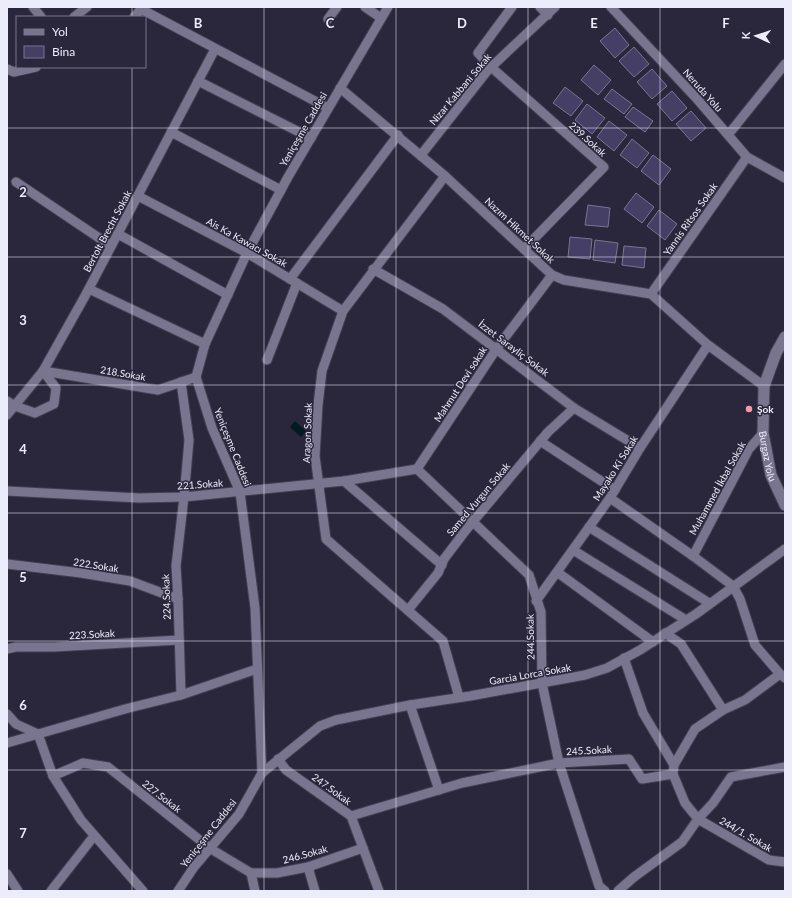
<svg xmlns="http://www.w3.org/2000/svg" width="792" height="898" font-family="Lato,sans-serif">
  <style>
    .water { fill: #001b21 }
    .building { fill: #453e65; stroke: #7a7690 }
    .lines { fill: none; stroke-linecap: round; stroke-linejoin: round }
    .minor-casing { stroke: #434052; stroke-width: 11 }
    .tertiary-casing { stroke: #434052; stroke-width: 13 }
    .minor { stroke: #79758f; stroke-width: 9 }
    .tertiary { stroke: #79758f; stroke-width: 11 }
    .grid { fill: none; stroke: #edecfa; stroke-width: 1; stroke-opacity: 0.55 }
    .poi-dot { fill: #f49aa7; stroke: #2a263c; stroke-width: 1.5 }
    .labels { text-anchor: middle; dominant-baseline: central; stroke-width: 3; stroke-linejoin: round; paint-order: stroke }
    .street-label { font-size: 10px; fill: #edecfa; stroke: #2a263c }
    .poi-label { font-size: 10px; font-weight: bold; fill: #edecfa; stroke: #2a263c; text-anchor: start }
    .grid-label { font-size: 13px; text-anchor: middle; font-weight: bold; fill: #edecfa; stroke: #2a263c; stroke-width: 3; stroke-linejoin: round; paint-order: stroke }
  </style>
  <rect width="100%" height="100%" fill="#2a263c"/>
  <polygon class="water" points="295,421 306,431 301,437 290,427"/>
  <g class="building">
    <polygon points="615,28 629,45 615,58 600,41"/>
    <polygon points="634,47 649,64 634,77 619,61"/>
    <polygon points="594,65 611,80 598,95 581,80"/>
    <polygon points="652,69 667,86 652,99 637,82"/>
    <polygon points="565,87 583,101 571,116 553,103"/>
    <polygon points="612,89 632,104 624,114 604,99"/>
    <polygon points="672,91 687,108 672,121 657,104"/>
    <polygon points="587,104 605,118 592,134 575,120"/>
    <polygon points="633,107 653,121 645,132 625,117"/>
    <polygon points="691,111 706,128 691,141 676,124"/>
    <polygon points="609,121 627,135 614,151 597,137"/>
    <polygon points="632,139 649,153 637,168 620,155"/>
    <polygon points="653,155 671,169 659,185 641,171"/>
    <polygon points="636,193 654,207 642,223 624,209"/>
    <polygon points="588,205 610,208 608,227 585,225"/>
    <polygon points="659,210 677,224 665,240 647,226"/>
    <polygon points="570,237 592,239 590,259 568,257"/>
    <polygon points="595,240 618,243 615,263 593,260"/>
    <polygon points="624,246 646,248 644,268 622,265"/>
  </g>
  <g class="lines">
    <defs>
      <g id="minor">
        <polyline points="33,7 41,17"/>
        <polyline points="365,7 381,18"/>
        <polyline points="512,7 478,53 491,67 604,167 524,249"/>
        <polyline points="540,7 548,15"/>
        <polyline points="611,7 697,99 747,157 785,178"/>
        <polyline points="141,9 328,108"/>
        <polyline points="74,17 87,7"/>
        <polyline points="134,17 141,9 142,7"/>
        <polyline points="328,19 337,7"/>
        <polyline points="7,69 14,72 36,67"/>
        <polyline points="198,81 311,138"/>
        <polyline points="340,88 445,176 552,275 564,280 651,294 708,345 764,386"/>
        <polyline points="171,132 281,190"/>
        <polyline points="728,135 785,64"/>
        <polyline points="421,155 488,70 555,7"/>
        <polyline points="445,176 343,311 322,371 318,405 315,456 326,539 443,641 459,697"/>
        <polyline points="16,182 111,246"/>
        <polyline points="138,196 247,253 343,311"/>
        <polyline points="118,234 228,295"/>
        <polyline points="373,269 443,309 574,408 640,448"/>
        <polyline points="290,279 398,135"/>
        <polyline points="89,289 205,344"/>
        <polyline points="651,294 747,157"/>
        <polyline points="267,360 297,283"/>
        <polyline points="43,371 158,390 196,377"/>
        <polyline points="181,382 189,440 184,497 176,566 178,599 181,695"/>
        <polyline points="7,401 15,406 35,413 54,404 56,388 43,371"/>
        <polyline points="7,415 43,371 85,296 215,49"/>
        <polyline points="540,441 615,490"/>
        <polyline points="417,469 529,575 541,612 542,683 559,763 599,886 605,891"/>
        <polyline points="417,469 497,348 552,275"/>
        <polyline points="344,481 442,565"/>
        <polyline points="7,491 139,498 184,497 344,481 417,469"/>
        <polyline points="610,498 693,556 733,586 740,599 755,645 780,674 785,678"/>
        <polyline points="589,527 709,603"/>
        <polyline points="573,550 686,620"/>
        <polyline points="693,556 749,449 763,433"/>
        <polyline points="7,564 81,573 130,581 178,599"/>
        <polyline points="557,572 653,642"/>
        <polyline points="536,601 610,498 640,448 708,345"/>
        <polyline points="408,610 438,573 444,559 466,530 548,432 574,408"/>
        <polyline points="665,633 681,644 723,710"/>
        <polyline points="7,649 16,647 54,647 179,640"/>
        <polyline points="624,658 643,713 674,765"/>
        <polyline points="410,705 439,790"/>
        <polyline points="7,714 16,724 38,734 53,776 81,820 143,891"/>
        <polyline points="7,743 125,709 181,695 257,669"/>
        <polyline points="278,759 286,770 351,816 379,891"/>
        <polyline points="262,773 320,726 336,720 410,705 470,696 585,675 607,668 640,650 696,614 785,549"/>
        <polyline points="673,774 685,803 698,819 769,860 785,862"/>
        <polyline points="53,776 83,763 108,767 211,849 251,873"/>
        <polyline points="351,816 462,783 559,763 629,759 642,779 673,774 674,765 695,729 723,710 745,700 780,674"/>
        <polyline points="308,867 315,891"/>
        <polyline points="251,873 277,873 308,867 363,848"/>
        <polyline points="251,873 255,891"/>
        <polyline points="7,874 18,891"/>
        <polyline points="51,891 94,836"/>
        <polyline points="178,891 194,867 239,814 262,773 255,608 240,492 212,428 196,377 205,344 247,253 288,177 388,7"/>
        <polyline points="618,891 634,877 682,842 698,819 713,803 731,777 785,767"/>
      </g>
      <g id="tertiary">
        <path id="s1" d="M 785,337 L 776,353 L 764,386 L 763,433 L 771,475 L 785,505"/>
      </g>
    </defs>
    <use href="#minor" class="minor-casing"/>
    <use href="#tertiary" class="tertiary-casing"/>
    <use href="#minor" class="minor"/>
    <use href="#tertiary" class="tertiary"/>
  </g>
  <path class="grid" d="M 132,7 L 132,17M 264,7 L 264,891M 396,7 L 396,891M 528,7 L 528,891M 660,7 L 660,891M 132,67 L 132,891M 7,128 L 785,128M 7,257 L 785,257M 7,385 L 785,385M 7,513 L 785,513M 7,641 L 785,641M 7,770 L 785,770"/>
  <circle class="poi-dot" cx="749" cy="409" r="4"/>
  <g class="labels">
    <g class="street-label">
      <text transform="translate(460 89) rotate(-50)">Nizar Kabbani Sokak</text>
      <text transform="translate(703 90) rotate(48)">Neruda Yolu</text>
      <text transform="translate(303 129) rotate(-60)">Yeniçeşme Caddesi</text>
      <text transform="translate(588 139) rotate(42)">239.Sokak</text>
      <text transform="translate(690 219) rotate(-55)">Yannis Ritsos Sokak</text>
      <text transform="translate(520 230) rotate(43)">Nazım Hikmet Sokak</text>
      <text transform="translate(107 231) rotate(-62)">Bertolt Brecht Sokak</text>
      <text transform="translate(247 242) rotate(29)">Ais Ka Kawacı Sokak</text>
      <text transform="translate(514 348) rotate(37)">İzzet Sarayliç Sokak</text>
      <text transform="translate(123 373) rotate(10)">218.Sokak</text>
      <text transform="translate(460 384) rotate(-57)">Mahmut Devi sokak</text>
      <text transform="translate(307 433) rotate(-88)">Aragon Sokak</text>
      <text transform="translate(233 447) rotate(68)">Yeniçeşme Caddesi</text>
      <text stroke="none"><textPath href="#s1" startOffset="124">Burgaz Yolu</textPath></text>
      <text transform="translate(615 468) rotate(-58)">Mayako Ki Sokak</text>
      <text transform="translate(200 484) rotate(-4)">221.Sokak</text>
      <text transform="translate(717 488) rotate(-61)">Muhammed İkbal Sokak</text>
      <text transform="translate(478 499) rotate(-50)">Samed Vurgun Sokak</text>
      <text transform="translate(96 565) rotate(9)">222.Sokak</text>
      <text transform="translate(166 597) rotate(-92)">224.Sokak</text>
      <text transform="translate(92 634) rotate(-3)">223.Sokak</text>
      <text transform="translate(530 637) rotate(-91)">244.Sokak</text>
      <text transform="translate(530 674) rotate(-10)">Garcia Lorca Sokak</text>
      <text transform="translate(589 750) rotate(-3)">245.Sokak</text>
      <text transform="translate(332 789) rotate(36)">247.Sokak</text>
      <text transform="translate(162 796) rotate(38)">227.Sokak</text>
      <text transform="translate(208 833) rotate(-52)">Yeniçeşme Caddesi</text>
      <text transform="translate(746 834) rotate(30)">244/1. Sokak</text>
      <text transform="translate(305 854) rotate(-15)">246.Sokak</text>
    </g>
    <g class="poi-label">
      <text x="757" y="409">Şok</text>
    </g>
  </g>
  <g class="grid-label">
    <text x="198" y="28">B</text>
    <text x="330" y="28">C</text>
    <text x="462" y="28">D</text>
    <text x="594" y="28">E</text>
    <text x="726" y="28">F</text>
    <text x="23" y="197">2</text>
    <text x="23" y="325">3</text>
    <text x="23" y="454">4</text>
    <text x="23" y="582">5</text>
    <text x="23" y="710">6</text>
    <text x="23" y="838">7</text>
  </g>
  <rect width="792" height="898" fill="none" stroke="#edecfa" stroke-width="16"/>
  <rect x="16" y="16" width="130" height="52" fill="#2a263c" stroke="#787588"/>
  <rect x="24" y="29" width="20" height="6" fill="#79758f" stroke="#787588"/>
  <text x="52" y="36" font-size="12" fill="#edecfa">Yol</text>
  <rect x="24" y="46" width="20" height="12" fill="#453e65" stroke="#787588"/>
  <text x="52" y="56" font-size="12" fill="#edecfa">Bina</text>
  <g transform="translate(756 36) rotate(273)" stroke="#2a263c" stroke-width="3" paint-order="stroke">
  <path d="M0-3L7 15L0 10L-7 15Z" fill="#edecfa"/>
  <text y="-6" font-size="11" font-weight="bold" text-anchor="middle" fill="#edecfa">K</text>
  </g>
</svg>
